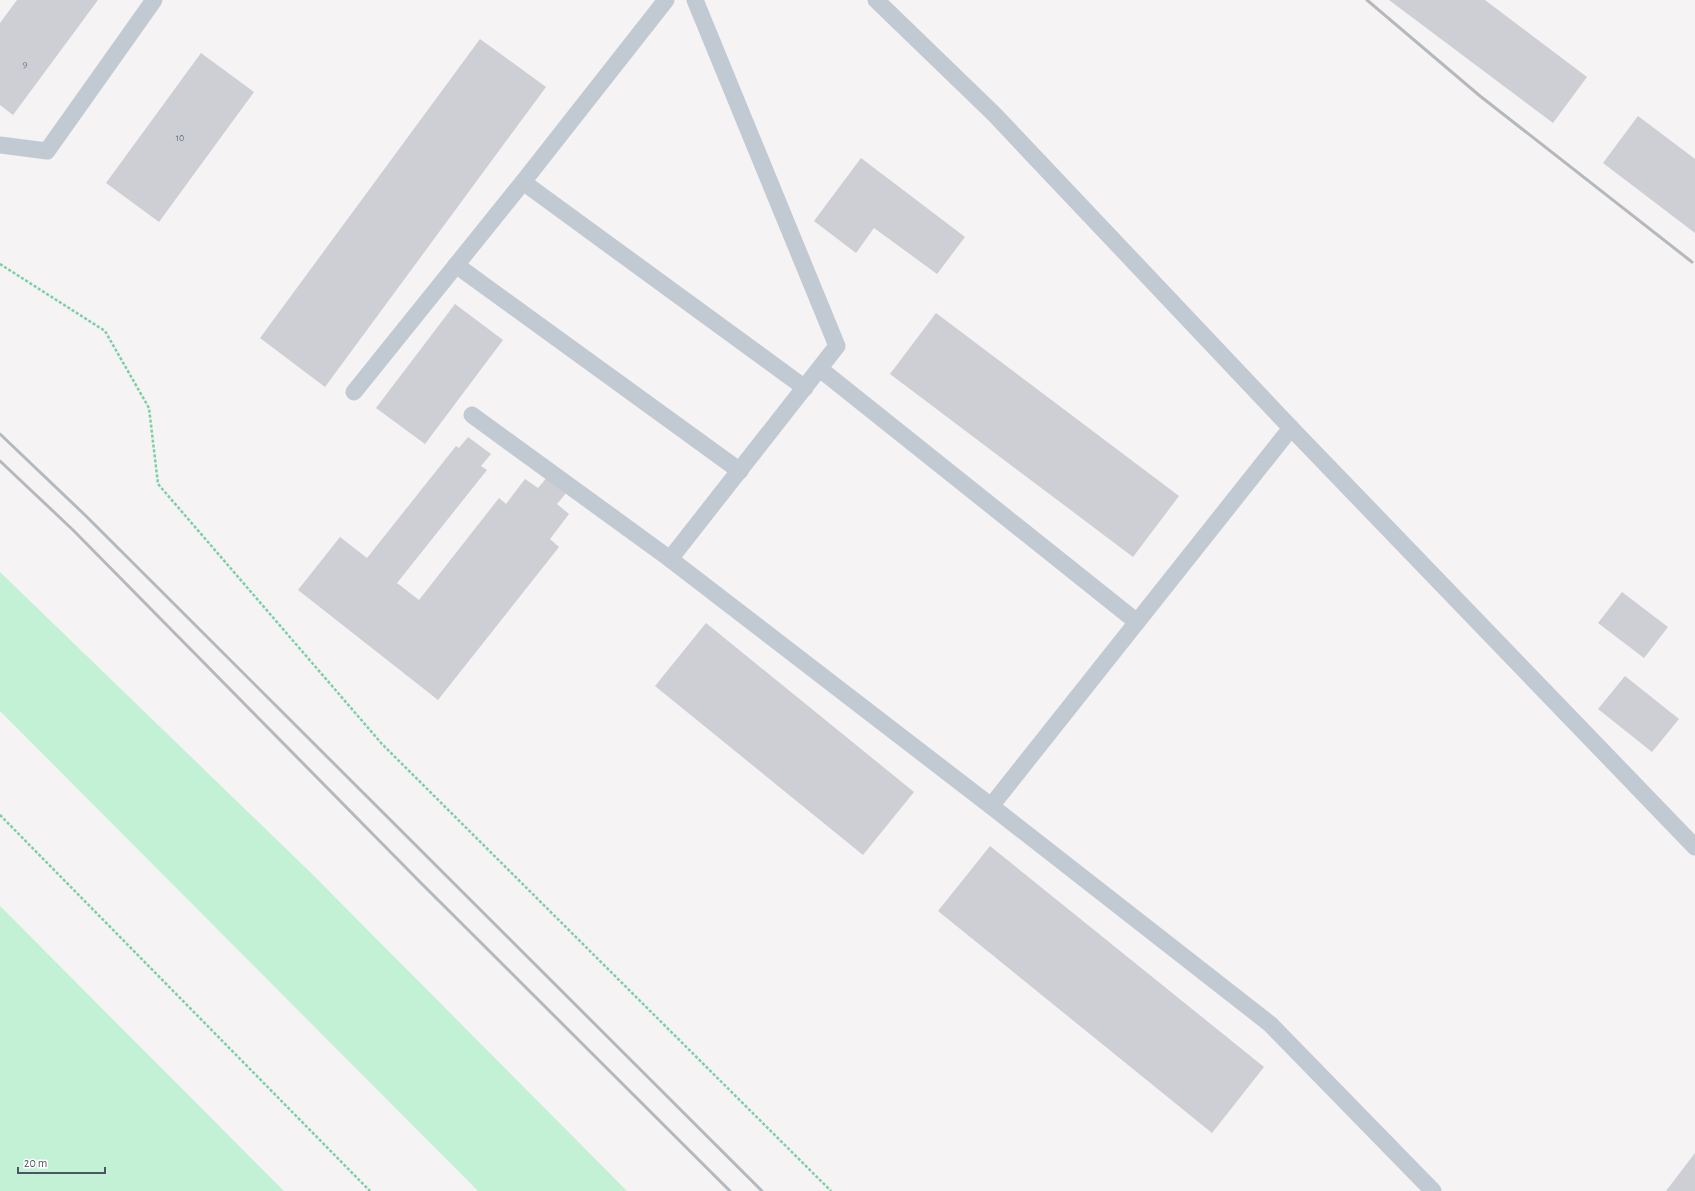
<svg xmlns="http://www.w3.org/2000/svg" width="1695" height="1191" font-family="'Alegreya Sans',sans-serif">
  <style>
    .green { fill: #c3f1d5 }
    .building { fill: #cdcfd5 }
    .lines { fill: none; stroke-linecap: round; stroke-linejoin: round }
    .path { stroke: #7ad0a6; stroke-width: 2.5; stroke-dasharray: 3 2; stroke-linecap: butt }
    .service { stroke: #c1cad2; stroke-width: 17 }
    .rail { stroke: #b5b8bd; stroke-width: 3 }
    .labels { text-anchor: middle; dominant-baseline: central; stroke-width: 3; stroke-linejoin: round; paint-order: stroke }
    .number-label { font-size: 10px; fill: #6b747e }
  </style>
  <rect width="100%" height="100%" fill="#f5f3f3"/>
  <g class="green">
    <polygon points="0,572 309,871 627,1191 478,1191 0,711"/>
    <polygon points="0,906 284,1191 0,1191"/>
  </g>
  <g class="building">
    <polygon points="17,0 98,0 13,115 0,105 0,23"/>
    <polygon points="1389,0 1485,0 1587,77 1553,123"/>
    <polygon points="480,39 546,87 325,387 260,338"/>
    <polygon points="201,53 254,92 159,222 106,183"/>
    <polygon points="1638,116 1695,159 1695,233 1603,163"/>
    <polygon points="861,158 965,237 937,274 874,228 856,253 814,221"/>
    <polygon points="455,304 503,340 425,444 376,408"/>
    <polygon points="936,313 1179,496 1133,557 890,374"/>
    <polygon points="468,437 491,454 481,466 487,470 397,583 419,600 499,498 506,504 525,479 538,488 549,475 568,491 557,504 569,514 550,539 559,547 438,700 298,590 340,537 367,558 456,446 459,448"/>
    <polygon points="1622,592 1668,627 1644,658 1598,623"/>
    <polygon points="706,623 914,792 863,855 655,686"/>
    <polygon points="1625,676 1679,719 1652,752 1598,709"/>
    <polygon points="990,846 1264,1067 1212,1133 938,911"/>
    <polygon points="1695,1153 1695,1191 1666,1191"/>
  </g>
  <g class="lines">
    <g class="path">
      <polyline points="0,264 105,331 149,408 158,484 382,744 831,1191"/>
      <polyline points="0,815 370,1191"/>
    </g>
    <g class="service">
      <polyline points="876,0 994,114 1291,428 1695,847"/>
      <polyline points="0,145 47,151 154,0"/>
      <polyline points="523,182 805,388"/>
      <polyline points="456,265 740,471"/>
      <polyline points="820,369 1137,622"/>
      <polyline points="354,392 523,182 666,0"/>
      <polyline points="472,415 670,559 991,806 1270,1024 1433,1191"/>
      <polyline points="670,559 837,346 695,0"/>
      <polyline points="991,806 1291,428"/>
    </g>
    <g class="rail">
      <polyline points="1367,0 1480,96 1692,262"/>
      <polyline points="0,434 86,516 762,1191"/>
      <polyline points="0,461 73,530 420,882 730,1191"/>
    </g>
  </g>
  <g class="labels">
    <g class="number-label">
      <text x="25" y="64">9</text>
      <text x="180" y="138">10</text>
    </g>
  </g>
  <path d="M18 1167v6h87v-6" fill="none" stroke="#4a5661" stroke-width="2"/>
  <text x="24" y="1167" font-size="12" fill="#4a5661" stroke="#ffffff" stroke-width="3" paint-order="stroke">20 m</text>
</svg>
